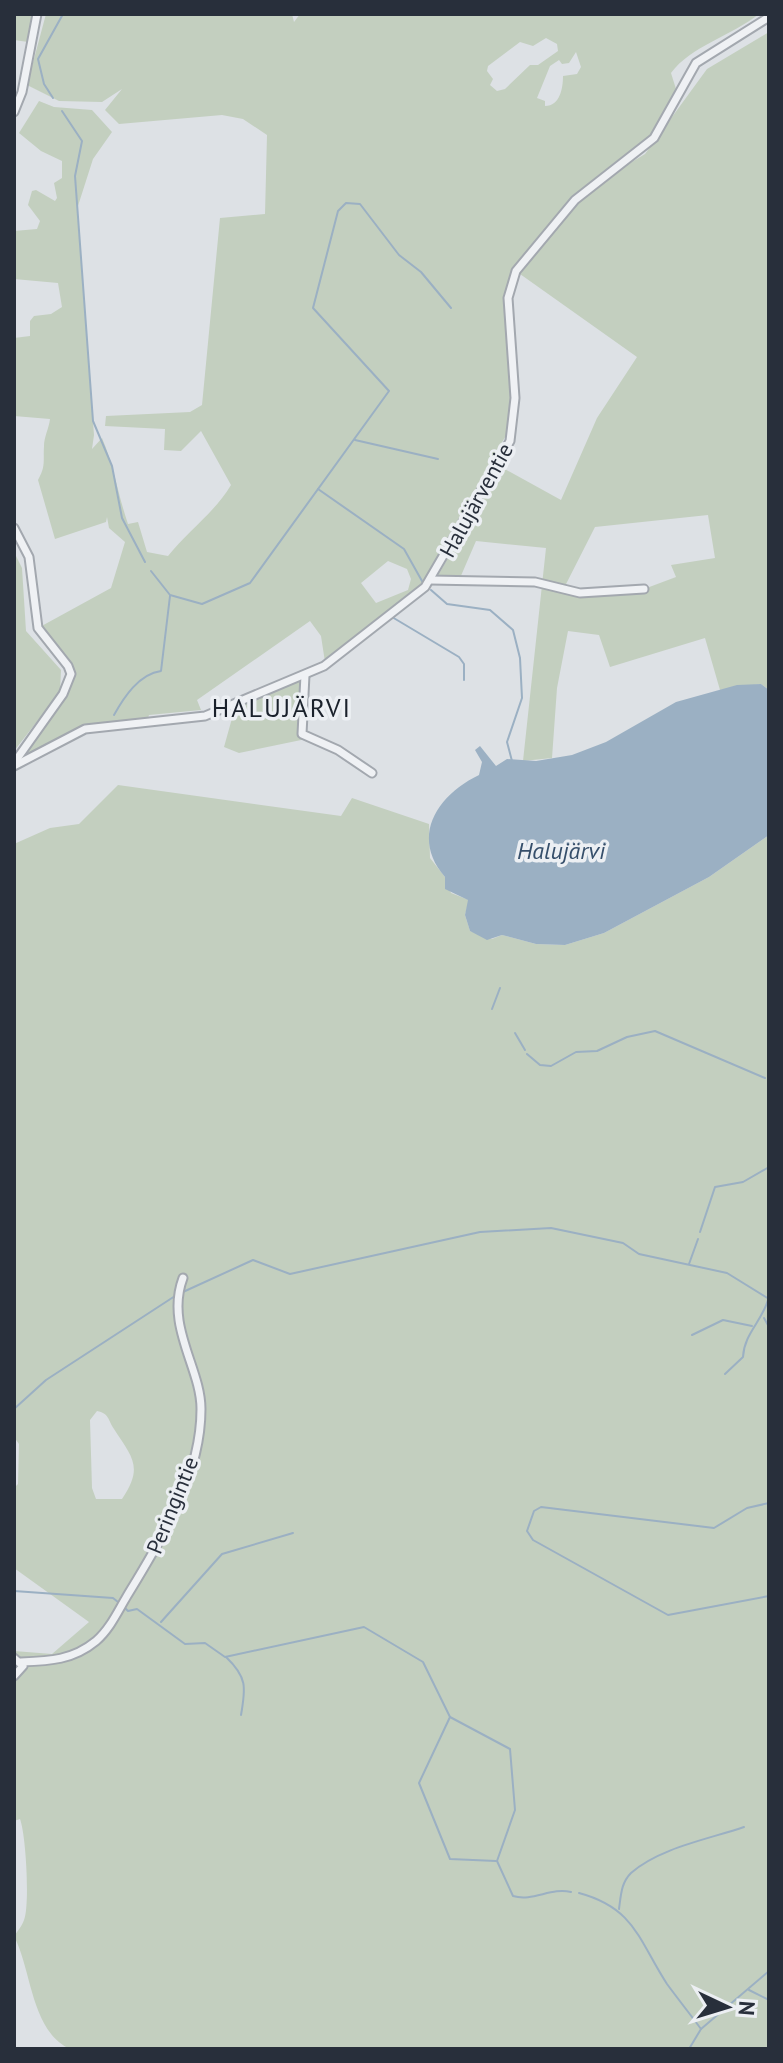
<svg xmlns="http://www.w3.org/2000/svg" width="783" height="2063" font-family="'PT Sans',sans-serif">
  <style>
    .green { fill: #c3cfbf; fill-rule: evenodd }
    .water { fill: #9bb0c3 }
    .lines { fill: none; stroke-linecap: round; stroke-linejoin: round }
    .stream { stroke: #9bb0c3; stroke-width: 2 }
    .minor-casing { stroke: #a3a8af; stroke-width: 11 }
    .minor { stroke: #eff1f4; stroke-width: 7 }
    .labels { text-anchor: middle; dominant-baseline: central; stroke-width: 7; stroke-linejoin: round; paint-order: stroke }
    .street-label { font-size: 22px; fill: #282f3b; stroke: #eceff3 }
    .water-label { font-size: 24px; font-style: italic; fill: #364f6b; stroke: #eceff3 }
    .quarter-label { font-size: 26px; letter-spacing: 2px; fill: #1a212b; stroke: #eceff3 }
  </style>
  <rect width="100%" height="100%" fill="#dde1e5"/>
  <g class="green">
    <polygon points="14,14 34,14 28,42 14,40"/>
    <path d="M 46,14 L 292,14 L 294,22 L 300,14 L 759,14 C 731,36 691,46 671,73 L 676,89 L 651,135 L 572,197 L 513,269 L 503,297 L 512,395 L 510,428 L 427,579 L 402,603 L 325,662 L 321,636 L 310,621 L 197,700 L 201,710 L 149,715 L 147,721 L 85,729 L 14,766 L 71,674 L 38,628 L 111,588 L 125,542 L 109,528 L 107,517 L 106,522 L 55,539 L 38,480 C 46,466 43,461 44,446 C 44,437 49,428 50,419 L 14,416 L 14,338 L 30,336 L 30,321 L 34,316 L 51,314 L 62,307 L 58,283 L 14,279 L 14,231 L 37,229 L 40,221 L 28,205 L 32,191 L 36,190 L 55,201 L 57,198 L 54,183 L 62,178 L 62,161 L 41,151 L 19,133 L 39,101 L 54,107 L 92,110 L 112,132 L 93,159 L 77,209 L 94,435 L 92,449 L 102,438 C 114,466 118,495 128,524 L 138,522 L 147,552 L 168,556 C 188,531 216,511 231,485 L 201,431 L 181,451 L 164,450 L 165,429 L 105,426 L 106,416 L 190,412 L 202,405 L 220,218 L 265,214 L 267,135 L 243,119 L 222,115 L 119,124 L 105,110 L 122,89 L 102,102 L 59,101 L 27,85 ZM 546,38 L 557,44 L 558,51 L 538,65 L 530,65 L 505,89 L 497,91 L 490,85 L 493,79 L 487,71 L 488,66 L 520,42 L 533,46 ZM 576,52 L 581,67 L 577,74 L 563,76 C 563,88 560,106 545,106 L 545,101 L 537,98 L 550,66 L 559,60 L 562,64 L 569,63 ZM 388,561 L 407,569 L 411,579 L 408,590 L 376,603 L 361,583 Z"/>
    <path d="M 769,32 L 769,690 L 761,684 L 720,690 L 705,638 L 610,667 L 599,635 L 568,631 L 557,688 L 552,758 L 523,761 L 546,548 L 476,541 L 460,578 L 437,577 L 501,467 L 561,500 L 597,418 L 637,357 L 520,274 L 577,203 L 602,180 L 645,154 L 707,69 ZM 708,515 L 715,558 L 671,565 L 676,577 L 644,589 L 563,590 L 595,527 Z"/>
    <polygon points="14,552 22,568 26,631 61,670 60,692 14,751"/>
    <polygon points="305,675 301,725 306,739 239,753 224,747 236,704"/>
    <path d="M 118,785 L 341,816 L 352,798 L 429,824 L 430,858 L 445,877 L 451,893 L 469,900 L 465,915 L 470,931 L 492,939 L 502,935 L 536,944 L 565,945 L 604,933 L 709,877 L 769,835 L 769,2049 L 70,2049 C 31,2031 32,1971 14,1936 C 17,1932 22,1926 24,1920 C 30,1905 26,1835 20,1819 L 14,1821 L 14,1651 L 52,1654 L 89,1622 L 14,1568 L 14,1488 L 18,1484 L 19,1444 L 14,1437 L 14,844 L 50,828 L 79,824 ZM 97,1411 C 109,1413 108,1420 114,1429 C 132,1457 144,1467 122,1499 L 96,1499 L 92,1488 L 90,1420 Z"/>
  </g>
  <path class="water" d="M 761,684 L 769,690 L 769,835 L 709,877 L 604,933 L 565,945 L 536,944 L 502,935 L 487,940 L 470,931 L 465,915 L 468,900 L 445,889 L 445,877 C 410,837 437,795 479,775 L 482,762 L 475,750 L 480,746 L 496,766 L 507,759 L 536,761 L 572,755 L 606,742 L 676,702 L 737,685 Z"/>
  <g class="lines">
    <g class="stream">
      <polyline points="53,98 44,84 38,59 63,14"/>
      <polyline points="62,111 82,141 75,176 93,421 112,466 122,518 145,562"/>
      <polyline points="355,440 438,459"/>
      <polyline points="318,489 404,549 422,581"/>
      <polyline points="151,571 170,595 202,604 250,583 389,391 313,308 338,211 346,203 360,204 399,255 421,272 451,308"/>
      <polyline points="431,590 447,604 490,610 513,630 520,658 522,698 507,742 512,761"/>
      <polyline points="392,617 459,657 464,664 464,680"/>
      <path d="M 114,715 C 124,697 139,674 161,671 L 170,596"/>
      <polyline points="492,1009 500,988"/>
      <polyline points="515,1033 525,1050"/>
      <polyline points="527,1054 540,1065 551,1066 576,1052 597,1051 627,1037 655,1031 765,1078"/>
      <polyline points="700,1232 715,1187 743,1182 769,1167"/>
      <polyline points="689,1264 698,1239"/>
      <polyline points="183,1292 253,1260 290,1274 480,1232 551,1228 623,1243 639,1254 727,1273 769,1299"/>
      <polyline points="764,1318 769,1327"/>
      <polyline points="692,1335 723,1320 752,1326"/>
      <path d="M 725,1374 L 743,1357 C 744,1334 762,1321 768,1300"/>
      <polyline points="14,1409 46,1380 175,1296"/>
      <polyline points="769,1503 747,1508 714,1528 541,1507 534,1511 527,1531 533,1540 668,1615 769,1596"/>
      <polyline points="14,1591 113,1598 118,1602"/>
      <path d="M 124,1607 L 128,1611 L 137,1609 L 185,1644 L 205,1643 L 225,1657 L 364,1627 L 423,1662 L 450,1717 L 510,1749 L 515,1810 L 497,1861 L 513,1896 C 533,1902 551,1887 571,1892"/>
      <polyline points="161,1622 222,1554 293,1533"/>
      <path d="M 226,1657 C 247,1677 246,1687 241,1715"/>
      <polyline points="450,1717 419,1783 450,1859 496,1861"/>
      <path d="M 579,1893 C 635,1908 639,1941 667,1984 C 678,1999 690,2014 701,2029"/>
      <path d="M 619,1909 C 621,1895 621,1883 631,1873 C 659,1848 709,1839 744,1827"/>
      <polyline points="749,1990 769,2000"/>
      <polyline points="689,2049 701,2029 769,1971"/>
    </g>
    <defs>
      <g id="minor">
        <polyline points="14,112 22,92 37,14"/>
        <polyline points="14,528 29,557 38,628 68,666 71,674 63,694 14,763"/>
        <polyline points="430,580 535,582 580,593 644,589"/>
        <polyline points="305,675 302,734 338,750 372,773"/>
        <polyline points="14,766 85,729 205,716 324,666 425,587 510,441 515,398 508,298 516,271 575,200 654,138 696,63 769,17"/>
        <polyline points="14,1658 23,1666 14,1676"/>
        <path d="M 21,1662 C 50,1661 73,1660 96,1641 C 110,1629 118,1611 127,1596 C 161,1540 201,1477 201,1409 C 201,1368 165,1326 183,1278"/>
      </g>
    </defs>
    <use href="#minor" class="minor-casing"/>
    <use href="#minor" class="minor"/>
  </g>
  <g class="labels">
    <g class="street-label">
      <text transform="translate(476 500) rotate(-61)">Halujärventie</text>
      <text transform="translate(172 1505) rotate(-68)">Peringintie</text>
    </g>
    <g class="water-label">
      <text x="561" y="850">Halujärvi</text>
    </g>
    <g class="quarter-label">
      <text x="282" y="707">HALUJÄRVI</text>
    </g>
  </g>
  <rect width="783" height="2063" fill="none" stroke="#282f3b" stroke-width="32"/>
  <g transform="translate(727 2007) rotate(94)" stroke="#eceff3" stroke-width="6" paint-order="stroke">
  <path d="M0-6L14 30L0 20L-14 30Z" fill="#282f3b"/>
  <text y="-12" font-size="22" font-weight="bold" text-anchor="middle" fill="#282f3b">N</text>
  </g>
</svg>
